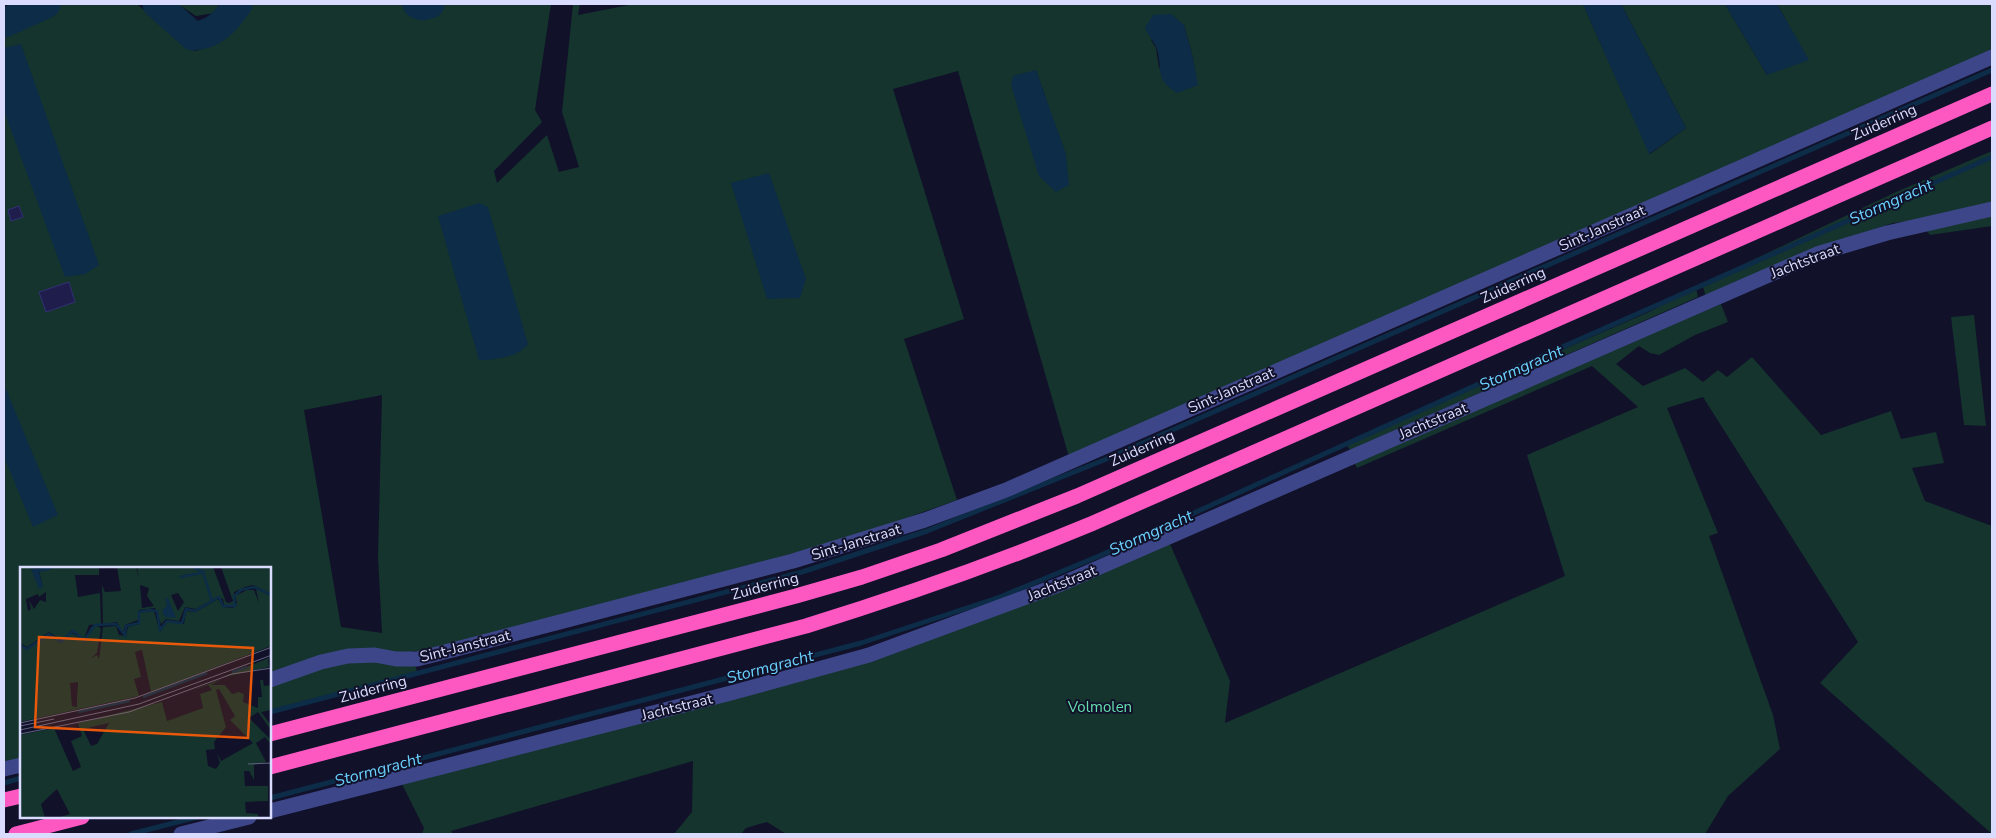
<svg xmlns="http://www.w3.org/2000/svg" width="1996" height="838" font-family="'Nunito Sans',sans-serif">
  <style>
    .green { fill: #14342d; fill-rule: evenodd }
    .water { fill: #0c2c48 }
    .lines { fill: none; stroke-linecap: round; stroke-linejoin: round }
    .stream { stroke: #0c2c48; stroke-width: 5 }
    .river { stroke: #0c2c48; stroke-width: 29 }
    .building { fill: #1f1d4b; stroke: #323076 }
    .minor { stroke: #3d4688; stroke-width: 15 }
    .highway { stroke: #fd57c2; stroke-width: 15 }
    .labels { text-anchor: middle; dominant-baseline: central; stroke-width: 4; stroke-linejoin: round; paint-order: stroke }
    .street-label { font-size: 15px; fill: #dadcff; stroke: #11112a }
    .park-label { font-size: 15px; fill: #65dfad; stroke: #11112a }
    .water-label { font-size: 16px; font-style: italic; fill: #6ad1fd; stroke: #11112a }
    .inset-river { fill: none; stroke: #0c2c48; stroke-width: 2.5 }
    .inset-road { fill: none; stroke: #61627f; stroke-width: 1 }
    .view { fill: #e8590c; fill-opacity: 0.15; stroke: #e8590c; stroke-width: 2.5 }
    .inset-edge { fill: none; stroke: #dadcff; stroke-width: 2.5 }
  </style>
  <rect width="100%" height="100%" fill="#11112a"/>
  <g class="green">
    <path d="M 60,4 L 137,4 L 182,43 L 195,51 C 220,45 237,24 253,4 L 401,4 C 415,13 430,20 443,4 L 551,4 L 535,110 L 542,122 L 494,171 L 497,183 L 547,135 L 559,172 L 579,167 L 562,112 L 573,4 L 580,4 L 578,15 L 634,4 L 1583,4 L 1650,154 L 1686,128 L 1621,4 L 1725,4 L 1767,75 L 1785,18 L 1777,4 L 1992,4 L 1992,52 L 1069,457 L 958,71 L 893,89 L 964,319 L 904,339 L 957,500 L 850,538 L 431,651 L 412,651 L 417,672 L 270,711 L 270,568 L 21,568 L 21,760 L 4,765 L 4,36 L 54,16 ZM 1184,25 L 1193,58 L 1197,85 L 1159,68 L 1156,48 L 1151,40 ZM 1036,71 L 1045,95 L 1014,76 ZM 382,395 L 378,557 L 382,633 L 341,627 L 304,410 Z"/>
    <polygon points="178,4 219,4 214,13 196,16"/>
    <polygon points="1992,151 1992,204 1921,220 1893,223 1825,245 1706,297 1702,284 1896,192"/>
    <polygon points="1992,216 1992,226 1930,235 1926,230"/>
    <polygon points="1696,288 1698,297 1350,450 1346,444 1649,312"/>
    <polygon points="1721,304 1728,322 1695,335 1659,355 1650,353 1639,346 1616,364 1643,386 1685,368 1703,382 1718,370 1727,377 1752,357 1821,435 1891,411 1901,439 1936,432 1944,463 1912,468 1925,501 1992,526 1992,834 1820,683 1858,642 1703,397 1667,408 1718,533 1709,536 1773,715 1780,749 1728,796 1705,834 786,834 767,822 746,828 741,834 674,834 692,812 693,761 451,831 453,834 422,834 424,828 402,784 757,692 896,653 1170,544 1230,681 1225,723 1565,576 1527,455 1638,407 1592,366 1357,468 1353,460"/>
    <polygon points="1974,315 1986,426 1964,425 1951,317"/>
  </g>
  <g class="water">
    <polygon points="1583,4 1621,4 1686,128 1649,154"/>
    <polygon points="1725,4 1777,4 1809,60 1767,75"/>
    <path d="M 1171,14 L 1184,25 L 1193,58 L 1198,85 L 1177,93 C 1154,78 1163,71 1157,49 C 1154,42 1148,35 1145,28 L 1153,15 Z"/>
    <polygon points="21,44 99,265 85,274 65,277 4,111 4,48"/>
    <polygon points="1036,70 1066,154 1069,185 1056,192 1039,176 1011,85 1013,76"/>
    <polygon points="769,173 806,279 800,298 767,299 731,183"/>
    <path d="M 479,203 L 488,207 L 528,344 C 519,357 494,360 479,360 L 438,216 Z"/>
    <polygon points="6,389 58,515 33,527 4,457 4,390"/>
  </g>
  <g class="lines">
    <g class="stream">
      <polyline points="270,712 802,572 927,531 1104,460 1992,70"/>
      <polyline points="4,783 21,778"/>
      <polyline points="270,798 861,643 1000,597 1099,556 1472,387 1992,157"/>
      <polyline points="131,834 197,817"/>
    </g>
    <g class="river">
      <path d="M 157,4 L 193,36 C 214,35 226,21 238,4"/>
      <polyline points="417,4 422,6 430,4"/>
      <polyline points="4,23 46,4"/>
    </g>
  </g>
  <g class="building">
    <polygon points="19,206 23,217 11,221 8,210"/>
    <polygon points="69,282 75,302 46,312 39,292"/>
  </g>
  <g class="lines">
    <g class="minor">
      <polyline points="270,680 321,662 348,656 375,655 396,659 417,659 437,654 793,561 925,520 1006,490 1992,57"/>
      <polyline points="4,769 21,765"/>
      <polyline points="270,811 731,693 869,655 1061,584 1817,254 1887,233 1992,209"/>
      <polyline points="181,834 249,817"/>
    </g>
    <g class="highway">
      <polyline points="270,734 796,596 862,577 941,550 1077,496 1992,94"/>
      <path d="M 270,767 L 806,626 C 903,596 997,563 1091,524 L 1992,128"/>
      <polyline points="4,800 21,796"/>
      <polyline points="16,834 82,817"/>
    </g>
  </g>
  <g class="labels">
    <g class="street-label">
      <text transform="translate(1884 122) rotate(-24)">Zuiderring</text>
      <text transform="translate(1602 228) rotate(-24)">Sint-Janstraat</text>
      <text transform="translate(1805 261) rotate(-21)">Jachtstraat</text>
      <text transform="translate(1513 285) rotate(-24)">Zuiderring</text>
      <text transform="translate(1231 390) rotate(-24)">Sint-Janstraat</text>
      <text transform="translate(1433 421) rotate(-23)">Jachtstraat</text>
      <text transform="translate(1142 448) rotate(-24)">Zuiderring</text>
      <text transform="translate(856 542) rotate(-17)">Sint-Janstraat</text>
      <text transform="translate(1062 583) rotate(-22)">Jachtstraat</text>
      <text transform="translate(765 586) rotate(-15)">Zuiderring</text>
      <text transform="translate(465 646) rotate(-14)">Sint-Janstraat</text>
      <text transform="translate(373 689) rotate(-15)">Zuiderring</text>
      <text transform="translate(677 707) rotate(-14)">Jachtstraat</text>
    </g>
    <g class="park-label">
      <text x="1100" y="707">Volmolen</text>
    </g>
    <g class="water-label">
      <text transform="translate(1891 202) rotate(-24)">Stormgracht</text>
      <text transform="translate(1521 368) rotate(-24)">Stormgracht</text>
      <text transform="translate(1151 533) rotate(-24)">Stormgracht</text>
      <text transform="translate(770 667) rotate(-15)">Stormgracht</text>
      <text transform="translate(378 770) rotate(-15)">Stormgracht</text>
    </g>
  </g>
  <g transform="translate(20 567)">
    <rect width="251" height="251" fill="#11112a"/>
    <path d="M 0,0 L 33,0 L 11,2 L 23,20 L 19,4 L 33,0 L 79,0 L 79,8 L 55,8 L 58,30 L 80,26 L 81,57 L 69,58 L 64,72 L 52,63 L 42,73 L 29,65 L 7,80 L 0,76 ZM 26,25 L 26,35 L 20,33 L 14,42 L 9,33 L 11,42 L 8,44 L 6,32 L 18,27 L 19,30 ZM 97,0 L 116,0 L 119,12 L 117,0 L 193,0 L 206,35 L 209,36 L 213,34 L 201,0 L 251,0 L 251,27 L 233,18 L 225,20 L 214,25 L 214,38 L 204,38 L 203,32 L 197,30 L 176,42 L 165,40 L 159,54 L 146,52 L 141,57 L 135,41 L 119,43 L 118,53 L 105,58 L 103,67 L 97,55 L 83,57 L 82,18 L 85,25 L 101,24 ZM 120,18 L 129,21 L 127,29 L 134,39 L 122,41 ZM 158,26 L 164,35 L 158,44 L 151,28 ZM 236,22 L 251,29 L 251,79 L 131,125 L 122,83 L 115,85 L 121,110 L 114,112 L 119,129 L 0,155 L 0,79 L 7,83 L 28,68 L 41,76 L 52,66 L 65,74 L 71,60 L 77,58 L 81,62 L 77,86 L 71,91 L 77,88 L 79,92 L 83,60 L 96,59 L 99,68 L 106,69 L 108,60 L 120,57 L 120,45 L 134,44 L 140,65 L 147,55 L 164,57 L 166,44 L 176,45 L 198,32 L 203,40 L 213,41 L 217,36 L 215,29 L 227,23 L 234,23 L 239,36 ZM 58,115 L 57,132 L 57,140 L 52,139 L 50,116 ZM 251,90 L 248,93 L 249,100 L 200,111 ZM 202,112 L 191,118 L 205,118 L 212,127 L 219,125 L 224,127 L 223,135 L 238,141 L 238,130 L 242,130 L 240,113 L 243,113 L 244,119 L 251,118 L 251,143 L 241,145 L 251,158 L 251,163 L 238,145 L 229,151 L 251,173 L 251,177 L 245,170 L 236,176 L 246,195 L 234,198 L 234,213 L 229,204 L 224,204 L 225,219 L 248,219 L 248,234 L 225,235 L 226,246 L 238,247 L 238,251 L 37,251 L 50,247 L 37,222 L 21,237 L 25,251 L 0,251 L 0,168 L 34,161 L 53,204 L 61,200 L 51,174 L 62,169 L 58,156 L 142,135 L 147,154 L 183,141 L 180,127 L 192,123 L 188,118 L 162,127 ZM 199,122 L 215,149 L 210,153 L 233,176 L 201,194 L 197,186 L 200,196 L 196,202 L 188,199 L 186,183 L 195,182 L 194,175 L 206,160 L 196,123 ZM 89,156 L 77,177 L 71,179 L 63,162 Z" fill="#14342d" fill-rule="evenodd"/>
    <path d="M 33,0 L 30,3 L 19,5 L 23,20 L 19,22 L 11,2 ZM 145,31 L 148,31 L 156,51 L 145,50 L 142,44 L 147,38 Z" fill="#0c2c48"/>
    <path class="inset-river" d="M 173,0 L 183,5 L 192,34M 160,10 L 181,6M 0,78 L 7,82 L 29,67 L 41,75 L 53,64 L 64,73 L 75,58 L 96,57 L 105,68 L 106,59 L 119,56 L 119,45 L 130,43 L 137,44 L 140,63 L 147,54 L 162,56 L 166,42 L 175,44 L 199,30 L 203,39 L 215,39 L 214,29 L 221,23 L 234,20 L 252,28M 212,105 L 227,100M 123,130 L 187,106M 58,145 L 110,134"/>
    <path class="inset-road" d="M 0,156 L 115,131 L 252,80M 0,159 L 34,152M 0,163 L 119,137 L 252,88M 0,167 L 109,145 L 212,107 L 252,101M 228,197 L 252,196"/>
    <path class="view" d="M 19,70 L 233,81 L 228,171 L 15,160 Z"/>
    <rect width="251" height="251" class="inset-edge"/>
  </g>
  <rect width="1996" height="838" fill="none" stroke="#dadcff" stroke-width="10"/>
</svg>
